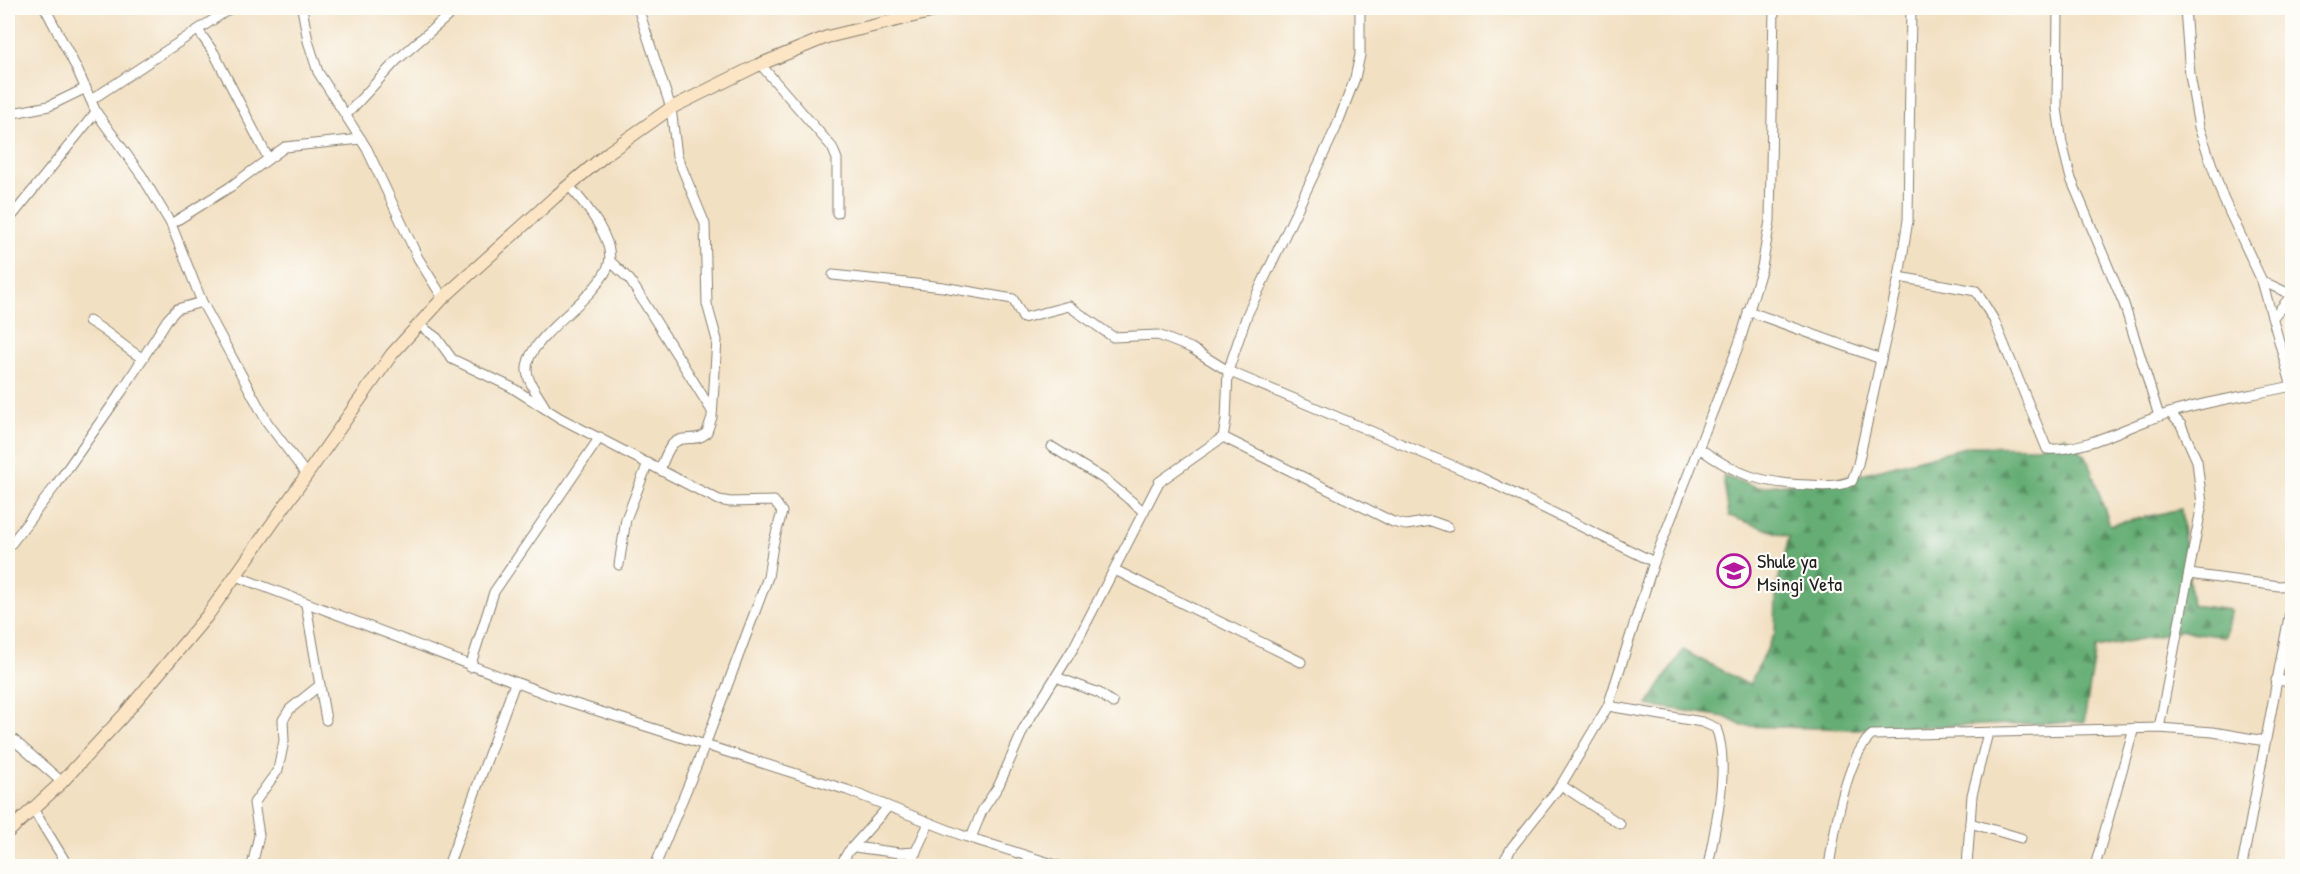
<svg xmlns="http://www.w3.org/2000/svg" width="2300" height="874" font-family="'Patrick Hand',sans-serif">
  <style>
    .forest { fill: url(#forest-firs); stroke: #406448; stroke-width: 1.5 }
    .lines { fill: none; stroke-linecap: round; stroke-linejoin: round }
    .street-casing { stroke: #877e6f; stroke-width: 11 }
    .secondary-casing { stroke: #877e6f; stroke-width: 14 }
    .street { stroke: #fff; stroke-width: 9 }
    .secondary { stroke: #fce5c4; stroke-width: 12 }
    .labels { text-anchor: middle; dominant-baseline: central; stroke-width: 4.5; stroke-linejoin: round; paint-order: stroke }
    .poi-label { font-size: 20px; fill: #1c1c1c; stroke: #fdfcf7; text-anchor: start }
  </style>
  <defs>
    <pattern id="forest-firs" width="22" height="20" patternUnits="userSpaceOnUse" patternTransform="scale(1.5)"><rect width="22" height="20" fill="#65ad74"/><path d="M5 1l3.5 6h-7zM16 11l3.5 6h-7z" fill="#528c5e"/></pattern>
  </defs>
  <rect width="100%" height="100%" fill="#fdfcf7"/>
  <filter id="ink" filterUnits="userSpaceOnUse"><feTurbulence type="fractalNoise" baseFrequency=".0167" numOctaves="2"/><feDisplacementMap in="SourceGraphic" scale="12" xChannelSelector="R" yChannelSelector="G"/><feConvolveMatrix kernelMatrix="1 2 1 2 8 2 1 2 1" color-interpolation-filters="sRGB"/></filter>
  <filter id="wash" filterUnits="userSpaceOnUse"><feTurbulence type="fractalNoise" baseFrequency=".008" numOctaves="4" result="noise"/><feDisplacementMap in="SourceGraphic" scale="24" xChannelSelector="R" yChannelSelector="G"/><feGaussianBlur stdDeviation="1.35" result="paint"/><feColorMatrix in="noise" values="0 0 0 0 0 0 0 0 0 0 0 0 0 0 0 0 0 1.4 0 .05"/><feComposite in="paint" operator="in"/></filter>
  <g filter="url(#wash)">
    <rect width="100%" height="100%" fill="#f2e0c2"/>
    <polygon class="forest" points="2065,436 2086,456 2110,525 2181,509 2192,605 2231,610 2225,637 2182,631 2096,648 2084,722 1854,729 1742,726 1725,717 1647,705 1683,650 1749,685 1775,633 1776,590 1789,537 1729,516 1723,476 1758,487 1850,477 1969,446 2038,447"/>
  </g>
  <g filter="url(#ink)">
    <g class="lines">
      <defs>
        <g id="street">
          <polyline points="45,8 77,69 96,112 142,176 171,224 202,302 267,422 306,474"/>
          <polyline points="302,8 308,41 318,72 367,149 418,258 443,298"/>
          <path d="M 638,8 L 671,108 L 677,156 L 705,224 L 707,304 L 717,340 L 712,417 L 707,432 C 698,444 680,433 671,446 C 666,453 663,462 660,470"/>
          <polyline points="2058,8 2057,108 2062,143 2071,179 2124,304 2159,416"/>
          <polyline points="2185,8 2190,75 2199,127 2223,198 2262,281 2292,387"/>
          <polyline points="198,30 214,53 268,158"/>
          <polyline points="760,64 832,147 837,159 837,213"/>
          <polyline points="91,100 231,8"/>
          <polyline points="8,114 49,106 86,88"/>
          <polyline points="347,114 397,60 457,8"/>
          <polyline points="8,221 96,112"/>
          <polyline points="171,224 230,187 285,147 361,139"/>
          <polyline points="610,261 630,280 712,411"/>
          <polyline points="833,275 943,287 1013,299 1023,318 1069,306 1113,337 1158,335 1191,348 1228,371 1482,478 1654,562"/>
          <path d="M 1899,277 L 1976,291 L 1994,320 L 2047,449 C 2081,452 2126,427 2157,417 C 2200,402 2248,396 2292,386"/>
          <polyline points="2262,281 2292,295"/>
          <polyline points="1748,311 1881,359"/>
          <polyline points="2274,316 2292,295"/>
          <path d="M 89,321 C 109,332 123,347 142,358"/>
          <polyline points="418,324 437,338 452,359 511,387 560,418 693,487 719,500 730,502 774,501 782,512 773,545 768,577 705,745 655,866"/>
          <path d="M 546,409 C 540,397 526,381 527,368 C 528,355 537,345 545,336 C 564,314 593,296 607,269 C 620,245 584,202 568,185"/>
          <polyline points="1223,437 1393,522 1406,525 1431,521 1448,527"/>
          <polyline points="1052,447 1107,481 1143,511"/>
          <path d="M 1699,448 C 1736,475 1761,483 1807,485 C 1823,486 1837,487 1852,481 L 1858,464 L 1899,277 L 1908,220 L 1911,8"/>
          <polyline points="8,548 56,485 122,391 167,320 177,309 202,302"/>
          <polyline points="619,565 626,519 648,463"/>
          <polyline points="1115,570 1301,662"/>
          <polyline points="2189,574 2279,586 2292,585"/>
          <polyline points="236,576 557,698 847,790 961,835 1059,866"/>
          <polyline points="306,605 326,720"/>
          <polyline points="470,667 494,592 600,437"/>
          <polyline points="1056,677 1099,693 1113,703"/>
          <polyline points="2276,680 2292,682"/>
          <path d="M 1608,706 L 1702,722 L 1716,728 C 1731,765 1715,828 1708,866"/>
          <polyline points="2159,728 2202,504 2197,461 2181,425 2171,414"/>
          <polyline points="8,735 62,782"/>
          <polyline points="1561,785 1620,824"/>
          <polyline points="33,809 68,866"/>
          <polyline points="1970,823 2021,838"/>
          <polyline points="971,838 982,811 999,785 1024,728 1074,647 1159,482 1223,437 1226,420 1228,371 1247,315 1336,128 1355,78 1360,55 1360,8"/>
          <polyline points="854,847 900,853 916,852"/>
          <polyline points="252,866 259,835 254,803 278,770 284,741 283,720 290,709 320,685"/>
          <polyline points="448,866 515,683"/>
          <polyline points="840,866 848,852 888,807"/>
          <polyline points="909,866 929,823"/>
          <polyline points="1501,866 1512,847 1561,785 1608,706 1654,562 1739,344 1762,267 1770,221 1774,8"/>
          <path d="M 1829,866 C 1834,834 1846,756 1872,735 L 2159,728 L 2213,732 L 2265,741"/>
          <polyline points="1967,866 1972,795 1988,733"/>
          <polyline points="2095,866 2134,728"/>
          <polyline points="2242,866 2292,601"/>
        </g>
        <polyline id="secondary" points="8,832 62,782 123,716 207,616 392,354 443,298 555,197 609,152 671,108 756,66 827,37 947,8"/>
      </defs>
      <use href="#street" class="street-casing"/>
      <use href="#secondary" class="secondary-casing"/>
      <use href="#street" class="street"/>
      <use href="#secondary" class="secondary"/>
    </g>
  </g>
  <defs>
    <symbol id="school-ring" viewBox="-11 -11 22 22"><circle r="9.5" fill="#fdfcf7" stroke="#b5179e" stroke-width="1.5"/><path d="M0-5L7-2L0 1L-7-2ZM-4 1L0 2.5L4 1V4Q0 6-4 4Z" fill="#b5179e"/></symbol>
  </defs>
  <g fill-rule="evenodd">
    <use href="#school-ring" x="1715" y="552" width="38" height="38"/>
  </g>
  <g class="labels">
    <g class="poi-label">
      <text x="1757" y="560">Shule ya<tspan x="1757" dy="23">Msingi Veta</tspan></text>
    </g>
  </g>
  <rect width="2300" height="874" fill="none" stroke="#fdfcf7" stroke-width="30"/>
</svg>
